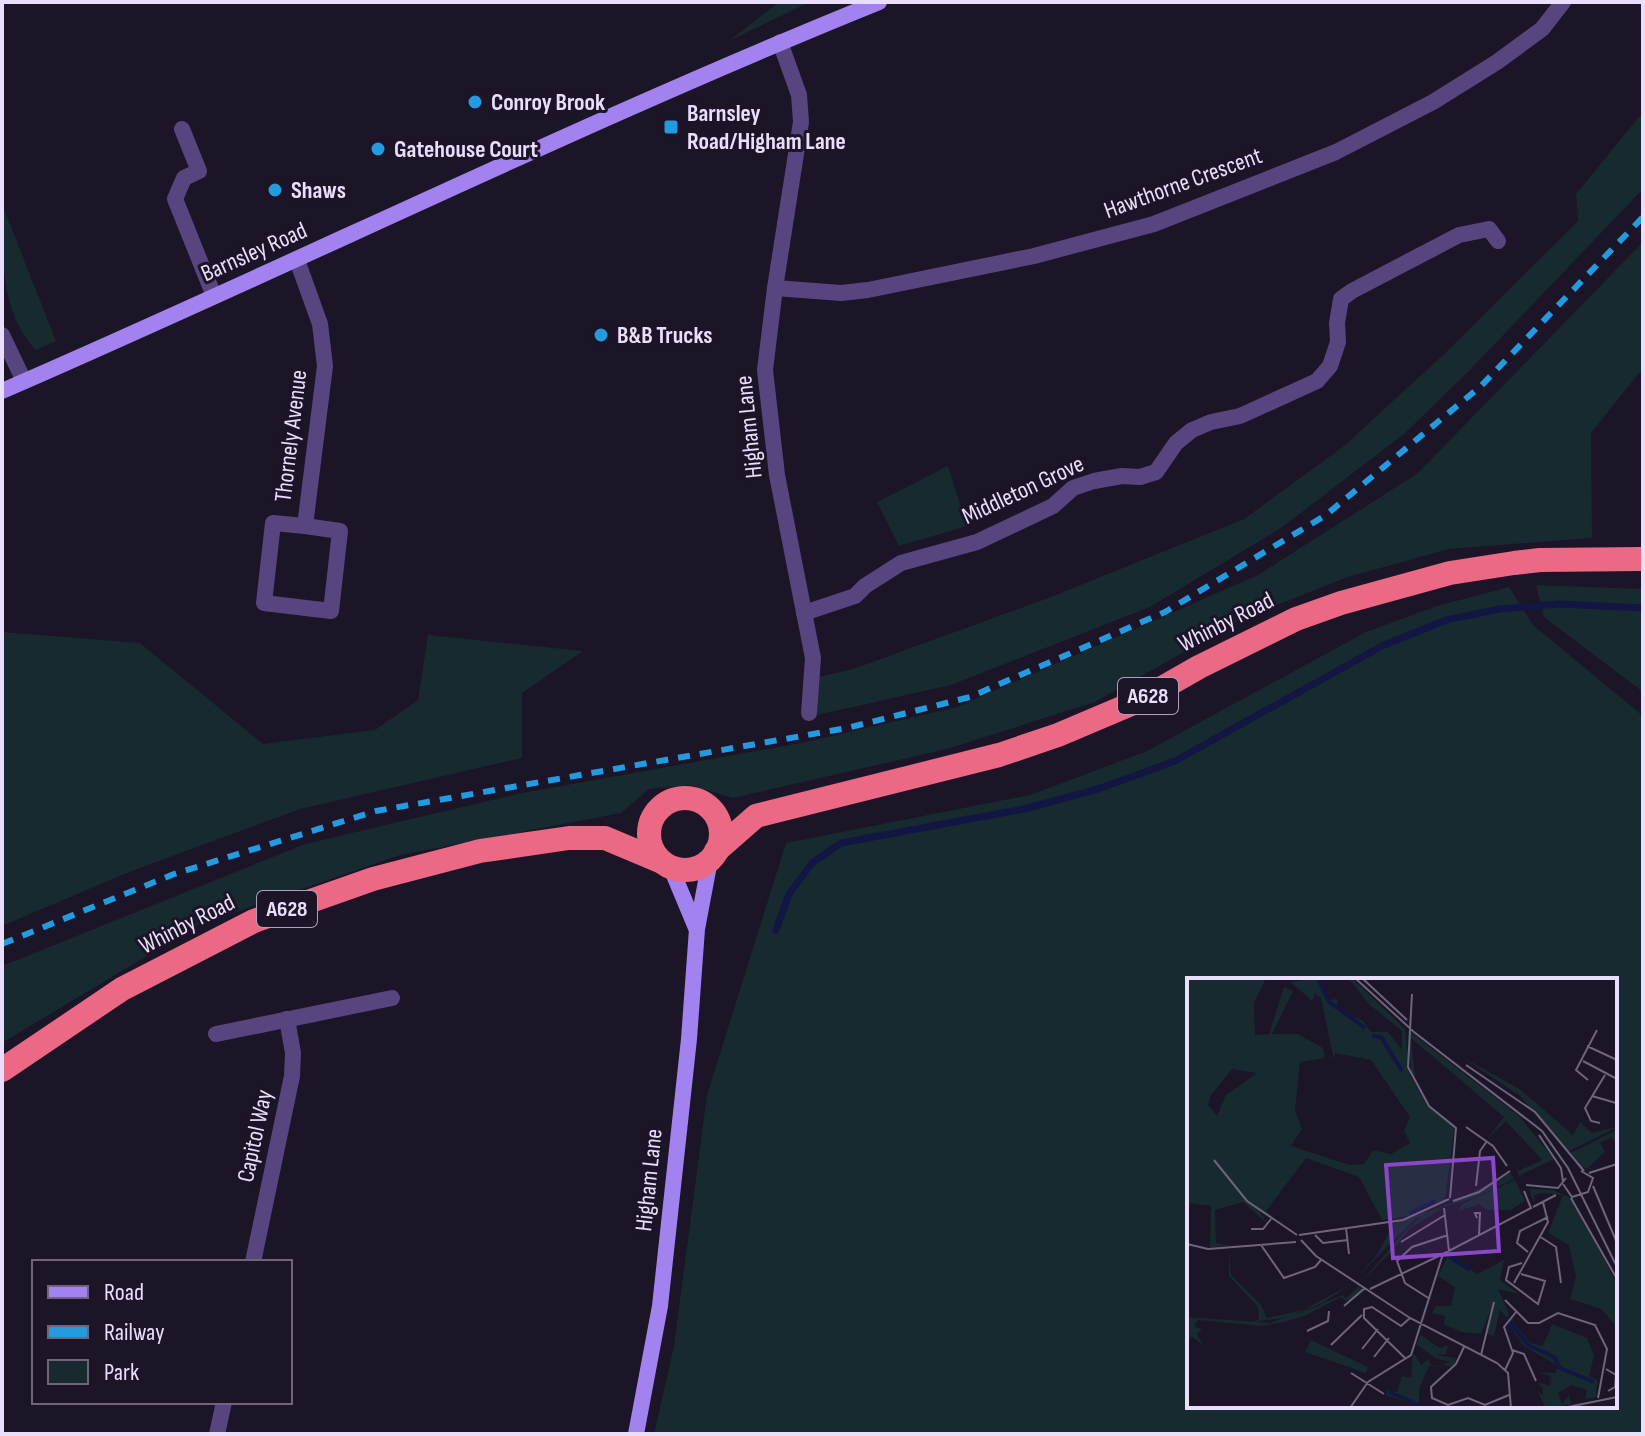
<svg xmlns="http://www.w3.org/2000/svg" width="1645" height="1436" font-family="'Sofia Sans Condensed',sans-serif">
  <style>
    .green { fill: #172a30; fill-rule: evenodd }
    .lines { fill: none; stroke-linecap: round; stroke-linejoin: round }
    .stream { stroke: #121642; stroke-width: 7 }
    .street { stroke: #574580; stroke-width: 16 }
    .secondary { stroke: #a282ee; stroke-width: 16 }
    .highway { stroke: #eb6984; stroke-width: 24 }
    .rail { stroke: #239be1; stroke-width: 6; stroke-dasharray: 12 10; stroke-linecap: butt }
    .poi-dot { fill: #239be1; stroke: #1c1427; stroke-width: 3 }
    .labels { text-anchor: middle; dominant-baseline: central; stroke-width: 6; stroke-linejoin: round; paint-order: stroke }
    .shield { fill: #1c1427; stroke: #aca1bb; stroke-width: 2 }
    .shield-label { font-size: 22px; font-weight: bold; fill: #e9defb }
    .poi-label { font-size: 24px; font-weight: bold; fill: #e9defb; stroke: #1c1427; text-anchor: start }
    .street-label { font-size: 24px; fill: #e9defb; stroke: #1c1427 }
    .inset-river { fill: none; stroke: #121642; stroke-width: 4 }
    .inset-road { fill: none; stroke: #6e657c; stroke-width: 2 }
    .view { fill: #8c47c8; fill-opacity: 0.15; stroke: #8c47c8; stroke-width: 4 }
    .inset-edge { fill: none; stroke: #e9defb; stroke-width: 4 }
  </style>
  <rect width="100%" height="100%" fill="#1c1427"/>
  <g class="green">
    <polygon points="780,2 810,2 729,41 774,6"/>
    <polygon points="1643,112 1643,189 1468,372 1404,434 1281,528 1150,607 951,685 813,716 819,677 853,669 1051,597 1244,519 1344,446 1443,355 1578,221 1576,194"/>
    <path d="M 2,204 L 56,341 L 36,350 C 0,313 2,256 2,204 Z"/>
    <polygon points="1643,242 1643,368 1591,433 1592,538 1449,549 1348,577 1246,617 1095,702 947,749 733,798 690,785 649,789 621,813 400,855 198,925 2,1043 2,966 305,844 522,793 806,742 957,707 1258,575 1418,473"/>
    <polygon points="948,466 967,526 899,546 877,502"/>
    <polygon points="1536,585 1643,589 1643,692 1544,617"/>
    <path d="M 1509,587 L 1533,625 L 1643,716 L 1643,1434 L 654,1434 L 674,1346 L 707,1095 L 786,843 L 1030,795 L 1147,751 L 1366,632 L 1437,606 ZM 1615,980 L 1615,1406 L 1189,1406 L 1189,980 Z"/>
    <polygon points="2,632 140,643 263,744 375,730 418,700 428,635 583,651 522,693 522,758 300,809 129,872 2,926"/>
  </g>
  <g class="lines">
    <polyline class="stream" points="776,930 789,894 812,863 841,843 1024,809 1098,789 1175,761 1382,646 1446,620 1500,609 1559,604 1643,608"/>
    <g class="street">
      <polyline points="780,42 799,95 801,122 775,288 765,370 777,475 813,658 809,713"/>
      <polyline points="182,129 199,171 184,178 175,199 214,296"/>
      <polyline points="297,260 320,324 325,366 305,526 273,523 264,603 331,611 340,531 305,526"/>
      <polyline points="775,288 841,293 868,290 1034,256 1154,224 1336,152 1433,102 1497,62 1542,29 1563,2"/>
      <polyline points="2,335 24,381"/>
      <polyline points="804,613 855,596 865,586 901,563 977,542 1053,506 1073,488 1094,481 1122,476 1140,477 1156,472 1176,443 1192,430 1211,422 1240,416 1317,381 1330,366 1338,342 1337,323 1341,299 1352,291 1459,235 1489,229 1498,241"/>
      <polyline points="216,1034 392,998"/>
      <polyline points="253,1262 292,1076 293,1053 287,1019"/>
      <polyline points="217,1434 224,1402"/>
    </g>
    <g class="secondary">
      <path d="M 2,391 C 295,264 582,122 879,2"/>
      <polyline points="671,868 696,928"/>
      <polyline points="636,1434 660,1306 689,1039 697,929 710,860"/>
    </g>
    <g class="highway">
      <circle cx="685" cy="834" r="36"/>
      <polyline points="716,851 756,816 999,755 1058,735 1143,699 1199,667 1296,619 1341,603 1450,573 1514,563 1540,560 1643,559"/>
      <polyline points="2,1070 122,989 254,921 373,879 480,851 569,838 605,838 662,862"/>
    </g>
    <polyline class="rail" points="2,944 174,874 376,811 847,728 970,697 1165,612 1326,515 1481,386 1643,217"/>
  </g>
  <g class="poi-dot">
    <circle cx="475" cy="102" r="8"/>
    <rect x="663" y="119" width="16" height="16" rx="4"/>
    <circle cx="378" cy="149" r="8"/>
    <circle cx="275" cy="190" r="8"/>
    <circle cx="601" cy="335" r="8"/>
  </g>
  <g class="labels">
    <g class="shield">
      <rect x="1118" y="678" width="60" height="36" rx="6"/>
      <rect x="257" y="891" width="60" height="36" rx="6"/>
    </g>
    <g class="shield-label">
      <text x="1148" y="696">A628</text>
      <text x="287" y="909">A628</text>
    </g>
    <g class="poi-label">
      <text x="491" y="102">Conroy Brook</text>
      <text x="687" y="113">Barnsley<tspan x="687" dy="28">Road/Higham Lane</tspan></text>
      <text x="394" y="149">Gatehouse Court</text>
      <text x="291" y="190">Shaws</text>
      <text x="617" y="335">B&amp;B Trucks</text>
    </g>
    <g class="street-label">
      <text transform="translate(1183 183) rotate(-20)">Hawthorne Crescent</text>
      <text transform="translate(254 252) rotate(-24)">Barnsley Road</text>
      <text transform="translate(749 427) rotate(-96)">Higham Lane</text>
      <text transform="translate(291 436) rotate(-83)">Thornely Avenue</text>
      <text transform="translate(1023 490) rotate(-25)">Middleton Grove</text>
      <text transform="translate(1226 622) rotate(-27)">Whinby Road</text>
      <text transform="translate(187 924) rotate(-27)">Whinby Road</text>
      <text transform="translate(255 1136) rotate(-78)">Capitol Way</text>
      <text transform="translate(649 1180) rotate(-84)">Higham Lane</text>
    </g>
  </g>
  <g transform="translate(1187 978)">
    <rect width="430" height="430" fill="#1c1427"/>
    <path d="M 0,0 L 79,0 L 67,25 L 68,57 L 82,56 L 97,9 L 106,13 L 85,56 L 111,56 L 136,70 L 138,80 L 113,84 L 108,132 L 115,151 L 104,168 L 163,187 L 177,186 L 186,172 L 204,176 L 223,165 L 217,153 L 223,139 L 184,82 L 148,75 L 147,82 L 134,20 L 128,16 L 125,23 L 104,4 L 133,0 L 142,22 L 150,21 L 150,31 L 176,43 L 184,54 L 201,54 L 215,72 L 215,53 L 183,27 L 161,0 L 165,0 L 218,51 L 223,97 L 241,129 L 268,147 L 258,222 L 221,238 L 195,242 L 172,199 L 119,180 L 79,233 L 91,244 L 72,233 L 80,245 L 56,224 L 28,232 L 29,265 L 43,268 L 23,269 L 24,228 L 0,225 ZM 45,91 L 70,95 L 39,117 L 30,138 L 21,127 L 24,117 ZM 221,52 L 332,138 L 367,181 L 332,198 L 327,185 L 331,193 L 355,182 L 319,143 L 300,161 L 317,139 L 224,60 L 228,98 L 224,95 ZM 272,77 L 334,112 L 386,157 L 393,144 L 405,155 L 430,149 L 382,173 L 333,118 ZM 430,152 L 427,164 L 425,159 L 413,165 L 418,174 L 402,189 L 407,192 L 394,189 L 384,175 ZM 323,195 L 327,201 L 289,219 L 241,234 L 257,230 L 223,250 L 205,273 L 174,304 L 220,251 L 234,239 L 228,241 L 167,302 L 189,278 L 207,245 L 264,225 ZM 328,202 L 338,223 L 324,232 L 300,232 L 292,226 L 272,233 L 275,226 ZM 342,211 L 366,212 L 384,220 L 430,306 L 430,349 L 414,331 L 383,321 L 389,298 L 382,267 L 361,255 L 376,217 L 353,215 L 347,218 L 347,226 ZM 42,271 L 44,297 L 74,327 L 80,340 L 116,332 L 166,305 L 131,328 L 96,340 L 64,344 L 72,341 L 71,329 L 42,298 ZM 262,276 L 290,296 L 317,282 L 313,302 L 332,316 L 311,311 L 322,336 L 320,340 L 313,332 L 307,358 L 299,356 L 307,324 L 294,356 L 274,354 L 257,346 L 258,338 L 245,335 L 249,328 L 264,328 L 268,309 L 251,298 ZM 172,308 L 176,311 L 167,320 L 159,323 L 154,319 L 119,337 L 101,343 L 75,348 L 11,342 L 7,349 L 15,351 L 10,356 L 17,368 L 4,358 L 0,364 L 0,339 L 84,345 L 156,317 L 159,320 ZM 328,337 L 325,342 L 343,365 L 356,368 L 365,346 L 400,360 L 407,378 L 402,398 L 410,402 L 409,419 L 398,421 L 400,412 L 385,407 L 371,415 L 375,427 L 382,417 L 384,426 L 359,430 L 350,413 L 356,418 L 356,410 L 350,404 L 364,408 L 363,397 L 350,395 L 369,395 L 371,388 L 337,368 L 320,344 ZM 237,351 L 234,357 L 253,370 L 261,367 L 259,376 L 248,377 L 269,380 L 268,386 L 263,389 L 255,386 L 264,384 L 250,381 L 229,366 ZM 124,362 L 181,389 L 179,395 L 118,374 ZM 226,374 L 234,387 L 242,381 L 243,387 L 261,390 L 242,388 L 232,411 L 232,428 L 199,417 L 201,412 L 210,414 L 215,398 L 224,400 Z" fill="#172a30" fill-rule="evenodd"/>
    <path class="inset-river" d="M 131,0 L 142,24 L 178,50M 185,58 L 194,59 L 215,93M 222,236 L 248,223M 261,278 L 283,292M 323,344 L 341,367 L 367,379 L 373,390 L 407,404M 202,414 L 239,430"/>
    <path class="inset-road" d="M 168,0 L 227,54 L 355,153 L 381,190 L 430,289M 175,0 L 220,42M 225,16 L 221,89 L 242,128 L 269,150 L 263,220M 400,68 L 430,82M 396,83 L 430,101M 279,87 L 348,134 L 397,193M 401,102 L 389,92 L 410,52M 405,118 L 429,125M 429,138 L 430,108M 413,145 L 404,143 L 398,130 L 418,97M 279,149 L 306,168 L 320,188M 352,157 L 374,190 L 376,204M 27,182 L 60,223 L 110,257M 402,195 L 430,186M 376,206 L 385,219 L 401,214 L 406,200 L 394,193M 339,207 L 371,210 L 379,200M 289,208 L 293,173 L 300,163M 406,208 L 430,265M 384,220 L 430,301M 266,223 L 292,214 L 323,193M 346,229 L 369,217M 257,230 L 262,273M 290,240 L 288,235 L 293,235 L 292,257M 159,250 L 162,276M 64,251 L 76,251 L 84,241M 112,257 L 216,242 L 262,221M 128,257 L 136,265 L 161,262M 352,258 L 369,269 L 374,305M 114,262 L 129,278 L 223,340 L 310,385 L 321,395 L 324,430M 214,264 L 258,237M 0,266 L 21,271 L 109,264M 74,267 L 97,300 L 128,289 L 134,282M 341,274 L 330,265 L 333,253 L 361,239M 334,296 L 358,303 L 351,326 L 319,302 L 322,289 L 335,285M 327,305 L 361,244 L 356,224M 183,311 L 256,276M 243,321 L 218,305 L 210,283 L 225,269 L 261,257M 318,322 L 341,345 L 352,345 L 371,335 L 408,347 L 420,371 L 411,420M 157,328 L 178,310M 120,353 L 141,343 L 142,333M 144,367 L 175,337M 277,369 L 269,386 L 244,409 L 245,420 L 261,427 L 281,420 L 298,427 L 322,417M 175,371 L 191,351M 325,372 L 337,376 L 349,403M 294,377 L 307,324M 187,379 L 202,360M 218,380 L 177,340 L 177,331 L 185,329 L 214,348 L 223,340M 419,391 L 429,397 L 428,409 L 421,413M 318,392 L 326,375 L 317,349 L 329,334M 164,395 L 197,416M 163,430 L 181,404 L 224,377 L 256,276 L 344,230 L 337,213M 376,430 L 430,419"/>
    <path class="view" d="M 306,180 L 312,273 L 206,280 L 199,187 Z"/>
    <rect width="430" height="430" class="inset-edge"/>
  </g>
  <rect width="1645" height="1436" fill="none" stroke="#e9defb" stroke-width="8"/>
  <rect x="32" y="1260" width="260" height="144" fill="#1c1427" stroke="#6e657c" stroke-width="2"/>
  <rect x="48" y="1286" width="40" height="12" fill="#a282ee" stroke="#6e657c" stroke-width="2"/>
  <text x="104" y="1300" font-size="24" fill="#e9defb">Road</text>
  <rect x="48" y="1326" width="40" height="12" fill="#239be1" stroke="#6e657c" stroke-width="2"/>
  <text x="104" y="1340" font-size="24" fill="#e9defb">Railway</text>
  <rect x="48" y="1360" width="40" height="24" fill="#172a30" stroke="#6e657c" stroke-width="2"/>
  <text x="104" y="1380" font-size="24" fill="#e9defb">Park</text>
</svg>
